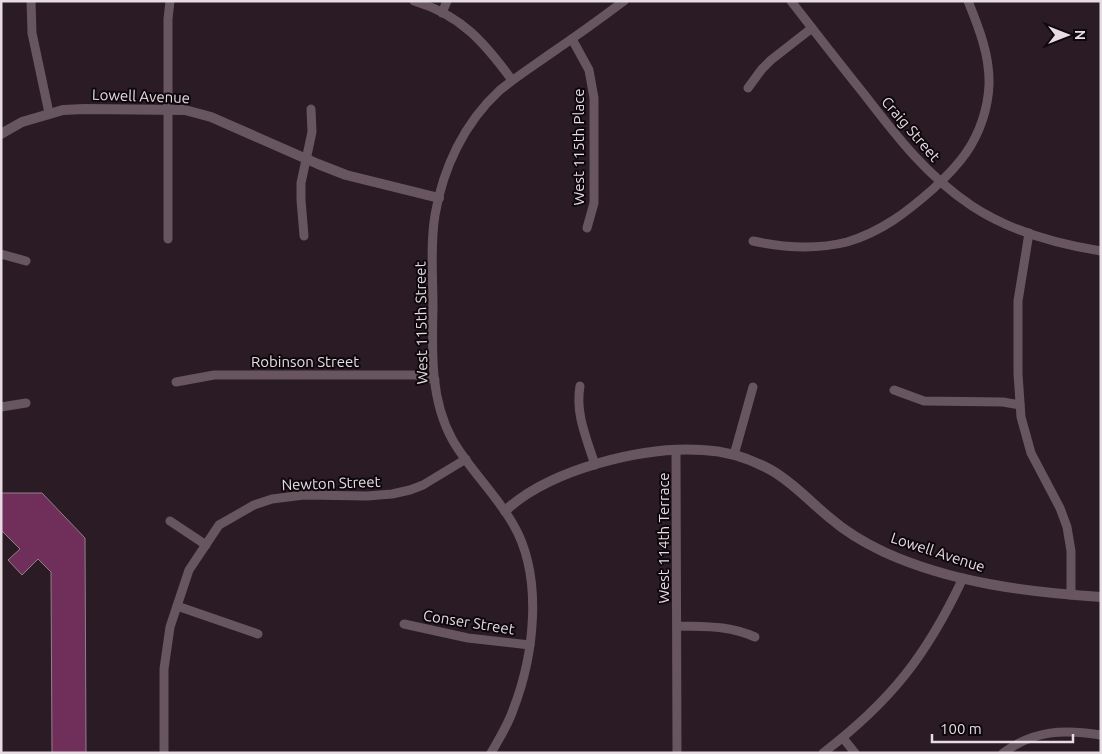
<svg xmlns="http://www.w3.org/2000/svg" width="1102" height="754" font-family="Ubuntu,sans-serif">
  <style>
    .building { fill: #702f5b; stroke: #927f8a }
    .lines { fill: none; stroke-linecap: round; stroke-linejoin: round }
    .minor { stroke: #675560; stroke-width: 9 }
    .tertiary { stroke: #675560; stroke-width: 10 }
    .labels { text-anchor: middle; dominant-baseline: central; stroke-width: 4; stroke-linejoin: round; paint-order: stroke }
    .street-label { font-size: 15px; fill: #e6dce2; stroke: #0e080c }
  </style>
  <rect width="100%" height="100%" fill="#2a1b24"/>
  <polygon class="building" points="1,493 42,493 85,538 86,753 52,753 51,572 38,559 22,575 8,560 20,549 1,530"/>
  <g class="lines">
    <g class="minor">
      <polyline points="31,1 32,33 49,113"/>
      <path d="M 414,1 C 461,15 484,42 512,80"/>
      <path d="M 791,1 C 815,32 839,63 864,94 C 897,137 927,176 972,206 C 1010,231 1056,244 1101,251"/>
      <polyline points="442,13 447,1"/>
      <polyline points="572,39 589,70 594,98 594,203 587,228"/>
      <polyline points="748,88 762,69 771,60 812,28"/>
      <polyline points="1029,233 1018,301 1018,374 1021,417 1031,453 1060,508 1067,527 1071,551 1071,595"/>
      <polyline points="304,236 301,200 301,183 312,132 311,109"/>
      <polyline points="168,239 168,19 170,1"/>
      <path d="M 753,241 C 785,248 815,250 847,242 C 881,232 907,212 933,189 C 945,178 957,166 966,153 C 980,133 988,108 989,85 C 990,56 979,28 968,1"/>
      <polyline points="1,254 26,261"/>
      <polyline points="176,382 214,375 415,375 435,380"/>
      <path d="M 580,386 C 575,414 587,439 595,465"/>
      <polyline points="894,390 924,401 1003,402 1020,405"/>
      <polyline points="1,407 26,403"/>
      <polyline points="676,450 677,753"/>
      <polyline points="734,455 753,387"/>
      <polyline points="170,521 206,545"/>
      <polyline points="177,606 258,634"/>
      <polyline points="404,624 468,638 530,645"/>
      <path d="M 677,626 C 706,627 727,625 755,637"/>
      <polyline points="843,738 855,753"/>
      <polyline points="164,753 164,669 170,627 189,570 219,525 254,505 272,499 304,495 367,496 392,494 410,490 423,485 466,459"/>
      <path d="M 491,753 C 499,739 508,725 513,710 C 534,656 544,577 513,524 C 496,494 468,468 452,439 C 430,399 432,351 433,307 C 433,277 430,245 435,215 C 443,168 464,123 500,90 C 516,77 533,66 550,54 C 575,37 600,19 624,1"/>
      <path d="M 823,753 C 891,701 927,655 963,578"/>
      <path d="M 1003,753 C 1034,730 1064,729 1101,735"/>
    </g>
    <g class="tertiary">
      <polyline points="1,134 22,122 63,110 84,109 185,110 211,117 318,164 346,175 439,198"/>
      <path d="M 505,511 C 550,469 643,446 703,450 C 727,451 751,459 771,470 C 794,483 810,502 830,518 C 846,532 865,543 884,552 C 952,583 1027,592 1101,597"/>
    </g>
  </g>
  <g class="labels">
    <g class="street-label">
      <text transform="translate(141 96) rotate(2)">Lowell Avenue</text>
      <text transform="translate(911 129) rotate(49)">Craig Street</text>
      <text transform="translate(578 147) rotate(-90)">West 115th Place</text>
      <text transform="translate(421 323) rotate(-91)">West 115th Street</text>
      <text x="305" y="361">Robinson Street</text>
      <text transform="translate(331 483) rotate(-2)">Newton Street</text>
      <text transform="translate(663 538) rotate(-90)">West 114th Terrace</text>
      <text transform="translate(938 552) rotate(18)">Lowell Avenue</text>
      <text transform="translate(469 622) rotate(9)">Conser Street</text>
    </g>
  </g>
  <rect width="1102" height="754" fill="none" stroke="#e6dce2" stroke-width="5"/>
  <g transform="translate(1067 35) rotate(90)" stroke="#0e080c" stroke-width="4" paint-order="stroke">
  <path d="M0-4L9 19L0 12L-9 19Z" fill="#e6dce2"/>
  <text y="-8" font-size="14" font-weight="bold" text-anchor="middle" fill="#e6dce2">N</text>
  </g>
  <path d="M932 734v8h141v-8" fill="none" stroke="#e6dce2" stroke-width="2.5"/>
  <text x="940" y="734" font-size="15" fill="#e6dce2" stroke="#0e080c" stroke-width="4" paint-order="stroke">100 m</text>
</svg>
